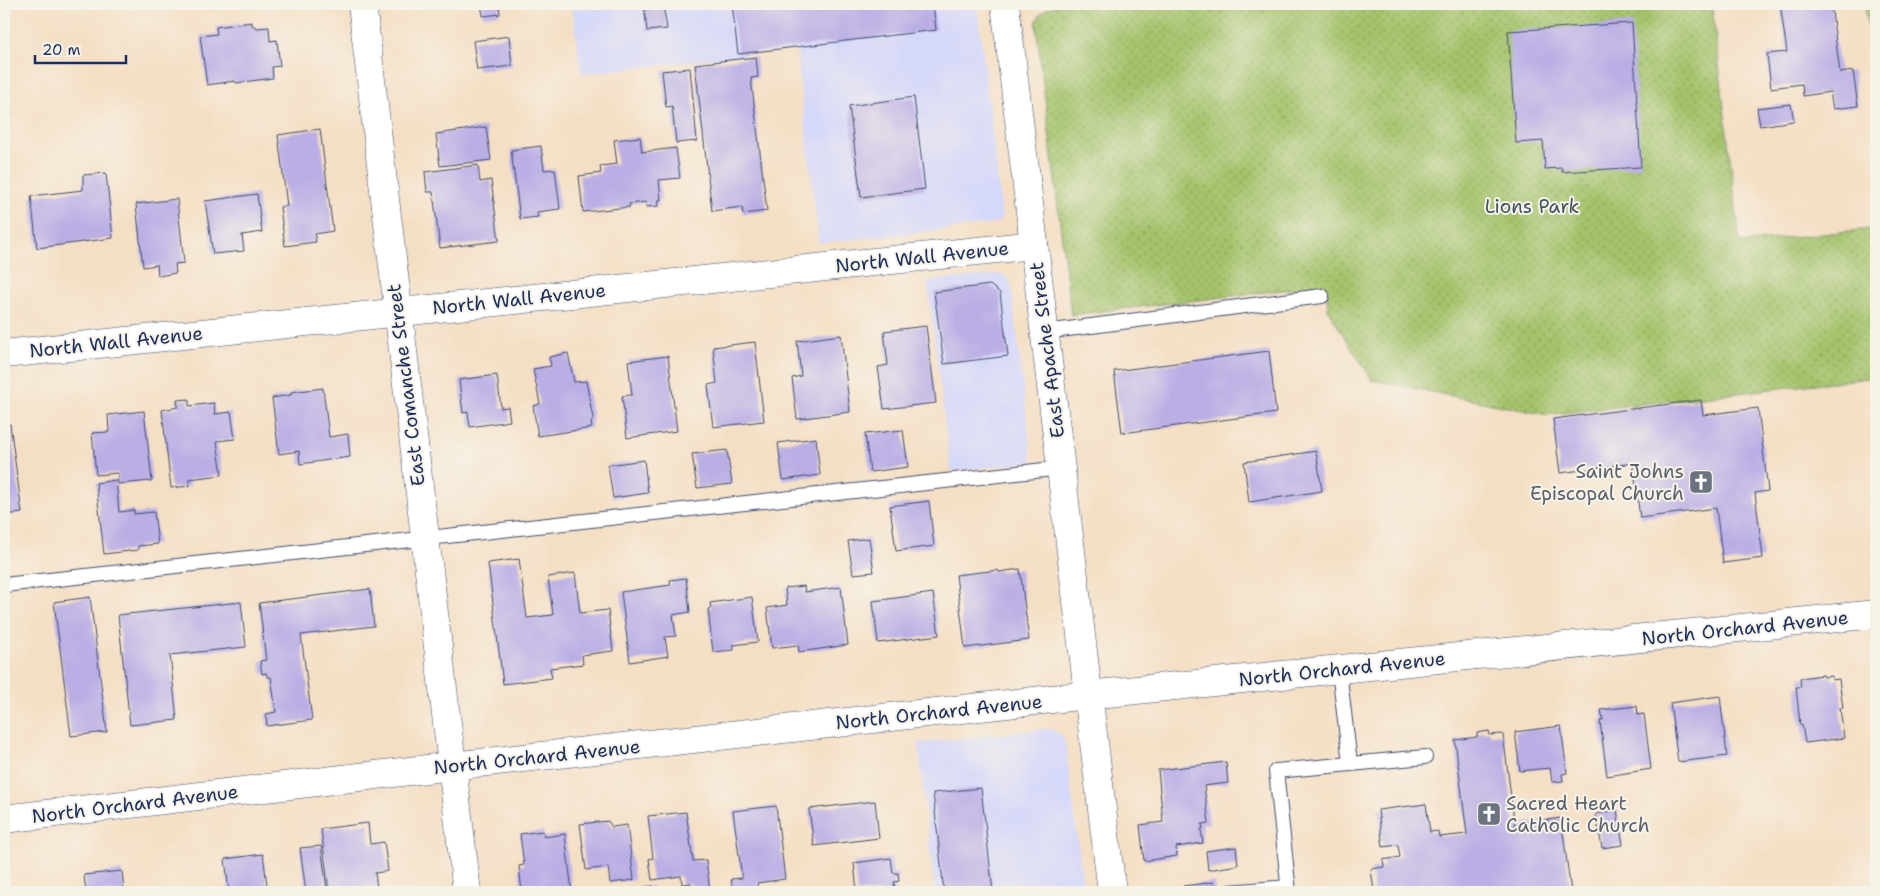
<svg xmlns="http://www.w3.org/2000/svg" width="1880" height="896" font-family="'Shantell Sans',sans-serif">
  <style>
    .built { fill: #d5d8f9 }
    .grass { fill: url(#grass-tufts); stroke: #607964 }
    .park { fill: url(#park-dots); stroke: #607964 }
    .building { fill: #baaee5 }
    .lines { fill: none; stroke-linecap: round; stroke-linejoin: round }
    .service-casing { stroke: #3c496d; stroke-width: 16 }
    .minor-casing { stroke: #3c496d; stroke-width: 29 }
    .tertiary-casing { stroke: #3c496d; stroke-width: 29 }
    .secondary-casing { stroke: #3c496d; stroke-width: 29 }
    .service { stroke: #fff; stroke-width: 14 }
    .minor { stroke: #fff; stroke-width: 28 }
    .tertiary { stroke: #fff; stroke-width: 28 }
    .secondary { stroke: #fff; stroke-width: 28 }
    .labels { text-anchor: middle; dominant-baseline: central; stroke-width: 4; stroke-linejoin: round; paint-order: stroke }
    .park-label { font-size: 19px; fill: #3d5461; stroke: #f7f3e8 }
    .street-label { font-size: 19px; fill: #1b2f5e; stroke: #f7f3e8 }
    .worship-label { font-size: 19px; fill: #5b616d; stroke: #f7f3e8; text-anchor: end }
  </style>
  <defs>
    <pattern id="grass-tufts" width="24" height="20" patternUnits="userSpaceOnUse" patternTransform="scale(1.25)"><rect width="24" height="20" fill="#a4c36b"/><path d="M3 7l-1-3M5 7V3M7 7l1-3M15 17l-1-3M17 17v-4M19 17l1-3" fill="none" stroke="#859f5b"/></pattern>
    <pattern id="park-dots" width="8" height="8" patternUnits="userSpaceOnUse" patternTransform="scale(1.25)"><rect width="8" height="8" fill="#a4c36b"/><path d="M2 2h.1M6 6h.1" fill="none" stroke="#859f5b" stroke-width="1.8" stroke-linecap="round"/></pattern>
  </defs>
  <rect width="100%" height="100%" fill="#f7f3e8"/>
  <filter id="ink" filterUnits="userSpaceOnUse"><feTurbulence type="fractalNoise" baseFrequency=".02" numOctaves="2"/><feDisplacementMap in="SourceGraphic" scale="10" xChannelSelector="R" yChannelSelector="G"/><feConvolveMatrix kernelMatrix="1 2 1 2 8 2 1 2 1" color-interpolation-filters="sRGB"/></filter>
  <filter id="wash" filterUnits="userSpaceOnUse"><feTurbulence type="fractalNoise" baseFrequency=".0096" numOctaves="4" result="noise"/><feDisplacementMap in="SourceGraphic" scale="20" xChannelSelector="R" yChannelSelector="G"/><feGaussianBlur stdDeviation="1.12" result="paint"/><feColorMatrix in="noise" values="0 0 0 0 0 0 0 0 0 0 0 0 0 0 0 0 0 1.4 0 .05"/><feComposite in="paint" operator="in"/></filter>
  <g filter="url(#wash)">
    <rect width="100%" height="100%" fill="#f4dfc4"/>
    <g class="built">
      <polygon points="572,4 977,4 1002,215 1001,219 994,224 819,243 796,49 581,74"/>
      <polygon points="1001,274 1008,278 1011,285 1032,462 951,471 927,281"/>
      <polygon points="1044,729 1052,730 1062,735 1066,746 1084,892 935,892 918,743"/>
    </g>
    <polygon class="grass" points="1865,4 1876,4 1876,104"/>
    <path class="park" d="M 1078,4 L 1712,4 L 1740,243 L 1876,228 L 1876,377 L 1547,415 L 1372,380 L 1328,310 L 1326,285 L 1071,315 L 1036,24 C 1042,3 1060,5 1078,4 Z"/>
    <g id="blocks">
      <g class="building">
        <polygon points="481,4 499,4 500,14 483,16"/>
        <polygon points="644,4 663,4 667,29 647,31"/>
        <polygon points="732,4 933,4 936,30 738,54"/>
        <polygon points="1780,4 1831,4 1840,73 1853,71 1858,106 1833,109 1830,92 1803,96 1802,84 1771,88 1767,54 1787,52"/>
        <polygon points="252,22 252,25 257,28 269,27 270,41 277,40 280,66 272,67 273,78 236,83 235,81 207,85 200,36 217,34 216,27"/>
        <polygon points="1632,23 1641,167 1562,172 1562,168 1545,169 1543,141 1516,143 1508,31"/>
        <polygon points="509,36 512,66 477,70 473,41"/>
        <polygon points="756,57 758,77 751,78 767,211 743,214 742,207 712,211 695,64"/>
        <polygon points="690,68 697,141 676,143 672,106 666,107 662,71"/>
        <polygon points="4,78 6,78 11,116 4,117"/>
        <polygon points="914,97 925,189 861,197 849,106"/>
        <polygon points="1791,104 1794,121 1760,126 1757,108"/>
        <polygon points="486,127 491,160 440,166 436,134"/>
        <polygon points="320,129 333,231 315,234 316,242 285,246 280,207 287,206 278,135"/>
        <polygon points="640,137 642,152 676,148 680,178 659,180 661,200 658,200 659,206 646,207 646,202 629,204 630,207 583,212 579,176 601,173 600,166 617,164 614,140"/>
        <polygon points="541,146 544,170 555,169 560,209 537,212 538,217 520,219 511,150"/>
        <polygon points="478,165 480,182 491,180 499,241 440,248 433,192 427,192 425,172"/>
        <polygon points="106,173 113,238 37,248 31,196 83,190 83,175"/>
        <polygon points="257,194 262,232 242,235 244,251 213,254 205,201"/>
        <polygon points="177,199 184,263 175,264 176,273 158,276 157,265 143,267 136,204"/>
        <polygon points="990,285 1000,293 1008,356 944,364 934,292"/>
        <polygon points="926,326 936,403 884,409 878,367 888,365 884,331"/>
        <polygon points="841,335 850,412 797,419 792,378 801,376 797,341"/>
        <polygon points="755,342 764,421 713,427 708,385 717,383 713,347"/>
        <polygon points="1269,351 1276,413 1122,433 1114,371"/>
        <polygon points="568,353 574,382 586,381 593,418 591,423 592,428 538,436 533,406 540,404 533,369 551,366 549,357"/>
        <polygon points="668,356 677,431 627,438 622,396 632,395 628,361"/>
        <polygon points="497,375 501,408 508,407 510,421 470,427 468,412 463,413 459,380"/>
        <polygon points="323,388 329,437 348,434 350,457 300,464 299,451 279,454 272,398 291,395 291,392"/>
        <polygon points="189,399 189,406 214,403 215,414 231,412 235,439 217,441 222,475 189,479 190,486 171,488 162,410 178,407 177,400"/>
        <polygon points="1701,400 1703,415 1758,408 1768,491 1755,493 1763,558 1723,563 1716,508 1640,518 1633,463 1560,473 1553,419"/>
        <polygon points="144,411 152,481 118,484 118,473 96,475 92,433 109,432 108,415"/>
        <polygon points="4,424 10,424 22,513 4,515"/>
        <polygon points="903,430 908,467 870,472 865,434"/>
        <polygon points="816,438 820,475 783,480 778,443"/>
        <polygon points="727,450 732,484 697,488 692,454"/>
        <polygon points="1316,451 1322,491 1249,502 1244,462"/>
        <polygon points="644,460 648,493 613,498 608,465"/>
        <polygon points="116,480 119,512 134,510 134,514 154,512 158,544 138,546 138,550 104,554 96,483"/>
        <polygon points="929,501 934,546 896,551 890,506"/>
        <polygon points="869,538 874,572 853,574 848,541"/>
        <polygon points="519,559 527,618 553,615 548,577 575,573 580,613 608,610 613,651 582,655 583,664 550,668 552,678 503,684 488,563"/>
        <polygon points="1020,569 1029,640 965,648 956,575 998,570 999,572"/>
        <polygon points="686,578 690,612 673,615 676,636 665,637 668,656 630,662 621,592 671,585 670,580"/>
        <polygon points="804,586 805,592 841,587 848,645 799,652 798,645 772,648 767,608 787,605 785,588"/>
        <polygon points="370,589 374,626 301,635 312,720 267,726 266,714 276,712 271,677 267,677 266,673 262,674 260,661 266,660 259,603"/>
        <polygon points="933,593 939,635 878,643 873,601"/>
        <polygon points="90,597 107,732 71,736 54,602"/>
        <polygon points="752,597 758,642 733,645 734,650 713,652 708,609 711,608 710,603"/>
        <polygon points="241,602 246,647 170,655 177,720 130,725 118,615"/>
        <polygon points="1823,675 1824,677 1832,676 1832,680 1839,679 1843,708 1840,708 1844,738 1805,743 1802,725 1800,725 1796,687 1801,687 1800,678"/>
        <polygon points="1720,696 1727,756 1678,762 1670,703"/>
        <polygon points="1637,706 1638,715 1644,714 1651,769 1607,776 1600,721 1603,720 1601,710"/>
        <polygon points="1561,726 1567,773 1562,774 1563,781 1552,782 1550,768 1520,771 1515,732"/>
        <polygon points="1489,731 1490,735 1503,734 1515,828 1524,826 1524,823 1561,818 1571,892 1374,892 1371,869 1384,867 1383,860 1400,857 1398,845 1383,847 1378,810 1426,804 1430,832 1438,831 1439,837 1467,834 1455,740 1477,737 1477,733"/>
        <polygon points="1226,762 1228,783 1204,786 1209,823 1202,824 1203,829 1201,829 1203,843 1176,847 1177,856 1144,861 1140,825 1163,822 1158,770"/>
        <polygon points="981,788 993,892 944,892 933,793"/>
        <polygon points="875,801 879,838 814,846 809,809"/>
        <polygon points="776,806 785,879 757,883 758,892 733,892 731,879 742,878 733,811"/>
        <polygon points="1617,810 1623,845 1602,848 1596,814"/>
        <polygon points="686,812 693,861 706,860 710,892 692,892 691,883 682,884 681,876 652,880 649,859 653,858 648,816"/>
        <polygon points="608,821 612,827 627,825 634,880 610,883 608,867 586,870 580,824"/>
        <polygon points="368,823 370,844 384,842 388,871 375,873 377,888 329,892 321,829"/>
        <polygon points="543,831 544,837 565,834 572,892 522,892 519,866 524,865 520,834"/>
        <polygon points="321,846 327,890 306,892 300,848"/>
        <polygon points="1236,847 1238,865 1208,870 1206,851"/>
        <polygon points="263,854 268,892 229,892 225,859"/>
        <polygon points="891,858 893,873 898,873 899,881 894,882 895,892 857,892 854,863"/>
        <polygon points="122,871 124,892 86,892 84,875"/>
        <polygon points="1214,882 1215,892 1184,892 1183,886"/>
        <polygon points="653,886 653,892 632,892 631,889"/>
      </g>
    </g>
  </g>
  <g filter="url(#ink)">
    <use href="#blocks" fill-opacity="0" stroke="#3c496d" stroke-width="1"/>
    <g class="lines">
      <defs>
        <g id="service">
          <polyline points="1045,332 1322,296"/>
          <polyline points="4,585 1062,468"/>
          <polyline points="1339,670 1350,763"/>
          <polyline points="1230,892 1288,887"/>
          <polyline points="1289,892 1276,771 1425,757"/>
        </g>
        <g id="minor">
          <polyline points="362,4 467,892"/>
          <polyline points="4,354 1034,245"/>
          <polyline points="4,819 452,766 1088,695"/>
        </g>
        <polyline id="tertiary" points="1088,695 1876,614"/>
        <polyline id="secondary" points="1005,4 1112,892"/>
      </defs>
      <use href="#service" class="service-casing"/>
      <use href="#minor" class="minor-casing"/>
      <use href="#tertiary" class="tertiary-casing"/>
      <use href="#secondary" class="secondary-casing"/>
      <use href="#service" class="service"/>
      <use href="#minor" class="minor"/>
      <use href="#tertiary" class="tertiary"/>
      <use href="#secondary" class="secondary"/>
    </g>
  </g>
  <defs>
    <symbol id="church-square" viewBox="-11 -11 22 22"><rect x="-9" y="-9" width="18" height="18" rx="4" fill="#6b7280" stroke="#f7f3e8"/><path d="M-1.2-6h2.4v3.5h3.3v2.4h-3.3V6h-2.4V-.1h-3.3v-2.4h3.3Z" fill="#fff"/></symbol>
  </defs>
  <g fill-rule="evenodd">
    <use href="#church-square" x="1687" y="468" width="28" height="28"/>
    <use href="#church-square" x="1475" y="800" width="28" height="28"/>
  </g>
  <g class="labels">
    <g class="park-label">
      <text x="1532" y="206">Lions Park</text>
    </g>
    <g class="street-label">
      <text transform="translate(922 257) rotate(-6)">North Wall Avenue</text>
      <text transform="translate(519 299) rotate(-6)">North Wall Avenue</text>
      <text transform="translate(116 342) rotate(-6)">North Wall Avenue</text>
      <text transform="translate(1047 350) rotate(-97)">East Apache Street</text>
      <text transform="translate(406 385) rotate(-97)">East Comanche Street</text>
      <text transform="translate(1745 628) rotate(-6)">North Orchard Avenue</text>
      <text transform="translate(1342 669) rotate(-6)">North Orchard Avenue</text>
      <text transform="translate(939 712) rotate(-6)">North Orchard Avenue</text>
      <text transform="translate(537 757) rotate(-6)">North Orchard Avenue</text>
      <text transform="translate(135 804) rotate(-7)">North Orchard Avenue</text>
    </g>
    <g class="worship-label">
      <text x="1684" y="471">Saint Johns<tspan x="1684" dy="22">Episcopal Church</tspan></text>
      <text x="1506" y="803" text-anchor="start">Sacred Heart<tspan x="1506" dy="22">Catholic Church</tspan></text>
    </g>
  </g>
  <rect width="1880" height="896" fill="none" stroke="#f7f3e8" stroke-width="20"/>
  <path d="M35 55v8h91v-8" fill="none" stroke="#1b2f5e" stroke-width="2.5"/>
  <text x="42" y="55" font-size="15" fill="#1b2f5e" stroke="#f7f3e8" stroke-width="4" paint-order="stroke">20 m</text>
</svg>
